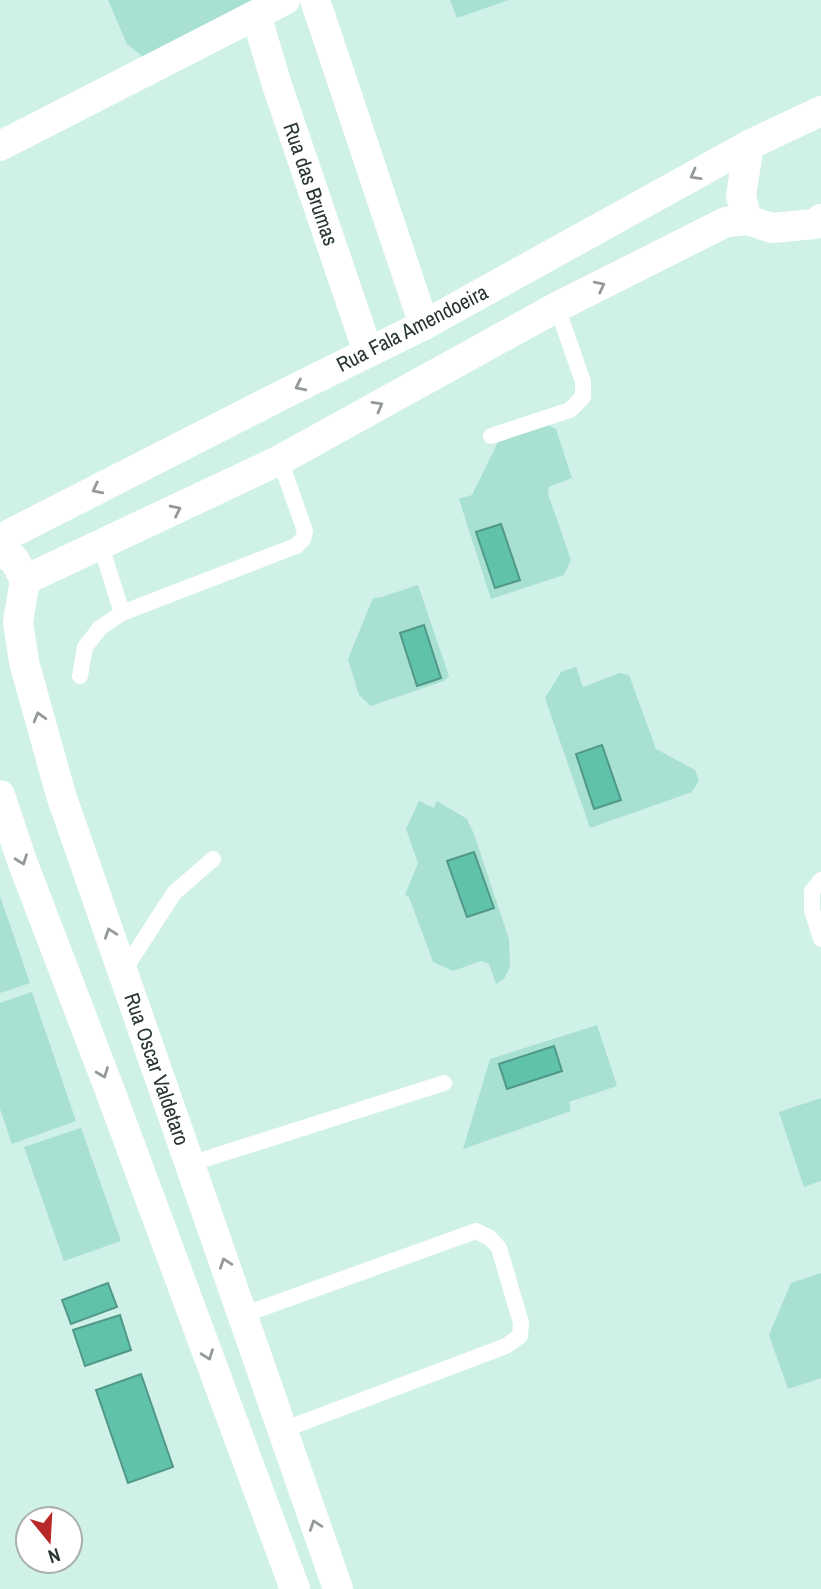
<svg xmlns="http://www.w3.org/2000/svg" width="821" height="1589" font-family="'Archivo Narrow',sans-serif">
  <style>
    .green { fill: #a8e0d1 }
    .water { fill: #61c2ab; stroke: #509887; stroke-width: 2 }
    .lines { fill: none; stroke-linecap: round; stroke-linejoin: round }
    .service { stroke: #fff; stroke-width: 16 }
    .minor { stroke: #fff; stroke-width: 30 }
    .oneway { stroke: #949a98 }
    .labels { text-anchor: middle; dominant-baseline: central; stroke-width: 7; stroke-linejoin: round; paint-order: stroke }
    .street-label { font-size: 21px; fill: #293632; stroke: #fff }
  </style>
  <rect width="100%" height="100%" fill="#d0f1e7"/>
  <g class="green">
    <polygon points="108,0 256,0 143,57 127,44"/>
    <polygon points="450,0 509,0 457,18"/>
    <polygon points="546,424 556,429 572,478 549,487 548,494 571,560 564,575 491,599 459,499 472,495 499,440"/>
    <polygon points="418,585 449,676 444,681 371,706 359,695 348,659 373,598 382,597"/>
    <polygon points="576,667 583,687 620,673 629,675 656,749 695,770 699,780 692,792 590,828 545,698 561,672"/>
    <polygon points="419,801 434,808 437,801 467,819 474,834 509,939 510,967 504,979 496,984 489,964 481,961 453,971 433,962 409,897 405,895 418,863 406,829"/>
    <polygon points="0,896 30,983 0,993"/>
    <polygon points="32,992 76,1121 12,1144 0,1109 0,1003"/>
    <polygon points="597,1025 617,1086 569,1102 571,1111 463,1149 490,1059"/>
    <polygon points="821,1098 821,1181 804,1187 779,1112"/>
    <polygon points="81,1128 121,1241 64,1261 24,1147"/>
    <polygon points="821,1273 821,1378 788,1389 769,1335 791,1283"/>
  </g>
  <g class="water">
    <polygon points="501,524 520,580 495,588 476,532"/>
    <polygon points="424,625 441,678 417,686 400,633"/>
    <polygon points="602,745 621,800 594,809 576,754"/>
    <polygon points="474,852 494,908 467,917 447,861"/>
    <polygon points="554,1046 562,1071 507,1089 499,1064"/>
    <polygon points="108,1283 117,1307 71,1324 62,1300"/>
    <polygon points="120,1315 131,1350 85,1366 73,1330"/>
    <polygon points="141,1374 173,1467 128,1483 96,1390"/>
  </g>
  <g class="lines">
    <g class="service">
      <polyline points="491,436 570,410 583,397 583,382 557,307"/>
      <polyline points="101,546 122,613"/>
      <polyline points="80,676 85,647 100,628 122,613 296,546 303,539 305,531 280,460"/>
      <polyline points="821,880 812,891 812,910 821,939"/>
      <polyline points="123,972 174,893 213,859"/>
      <polyline points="190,1164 444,1083"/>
      <polyline points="243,1315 476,1231 490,1238 499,1248 521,1323 520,1336 506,1346 283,1430"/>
    </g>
    <g class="minor">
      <polyline points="315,0 424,325"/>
      <polyline points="256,15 277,85 368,352"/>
      <polyline points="0,146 285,0"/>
      <polyline points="747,220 741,196 749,145"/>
      <polyline points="0,539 282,395 424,325 749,145 821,111"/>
      <polyline points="0,552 14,559 25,580 18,622 24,662 61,795 338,1589"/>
      <polyline points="25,580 280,460 557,307 726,222 747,220 772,228 815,224 821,219"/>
      <polyline points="0,795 22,861 109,1088 295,1589"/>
    </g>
  </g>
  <defs><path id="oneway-chevron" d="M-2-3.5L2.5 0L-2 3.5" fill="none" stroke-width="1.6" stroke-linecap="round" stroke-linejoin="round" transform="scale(1.75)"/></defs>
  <g class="oneway">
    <use href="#oneway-chevron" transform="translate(695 175) rotate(151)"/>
    <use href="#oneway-chevron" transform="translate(600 286) rotate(-27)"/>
    <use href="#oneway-chevron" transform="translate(300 386) rotate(154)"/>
    <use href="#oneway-chevron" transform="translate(378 406) rotate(-29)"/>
    <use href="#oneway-chevron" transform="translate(97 489) rotate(153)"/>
    <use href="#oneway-chevron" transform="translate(176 510) rotate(-26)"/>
    <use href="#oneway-chevron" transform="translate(39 717) rotate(-106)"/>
    <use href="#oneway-chevron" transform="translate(22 860) rotate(70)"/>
    <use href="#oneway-chevron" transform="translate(110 933) rotate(-109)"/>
    <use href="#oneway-chevron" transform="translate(103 1073) rotate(69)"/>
    <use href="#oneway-chevron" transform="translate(225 1263) rotate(-109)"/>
    <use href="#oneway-chevron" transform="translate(208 1355) rotate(70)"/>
    <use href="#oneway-chevron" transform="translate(315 1525) rotate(-109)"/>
  </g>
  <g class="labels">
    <g class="street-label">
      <text transform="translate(311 184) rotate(71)">Rua das Brumas</text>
      <text transform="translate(412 328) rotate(-27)">Rua Fala Amendoeira</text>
      <text transform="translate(157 1069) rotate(71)">Rua Oscar Valdetaro</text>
    </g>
  </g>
  <g transform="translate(49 1540) rotate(162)"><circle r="33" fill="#ffffff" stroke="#a9afad" stroke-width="2"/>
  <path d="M0-5L12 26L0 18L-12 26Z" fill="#b82829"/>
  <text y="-10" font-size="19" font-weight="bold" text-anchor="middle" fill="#293632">N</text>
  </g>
</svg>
